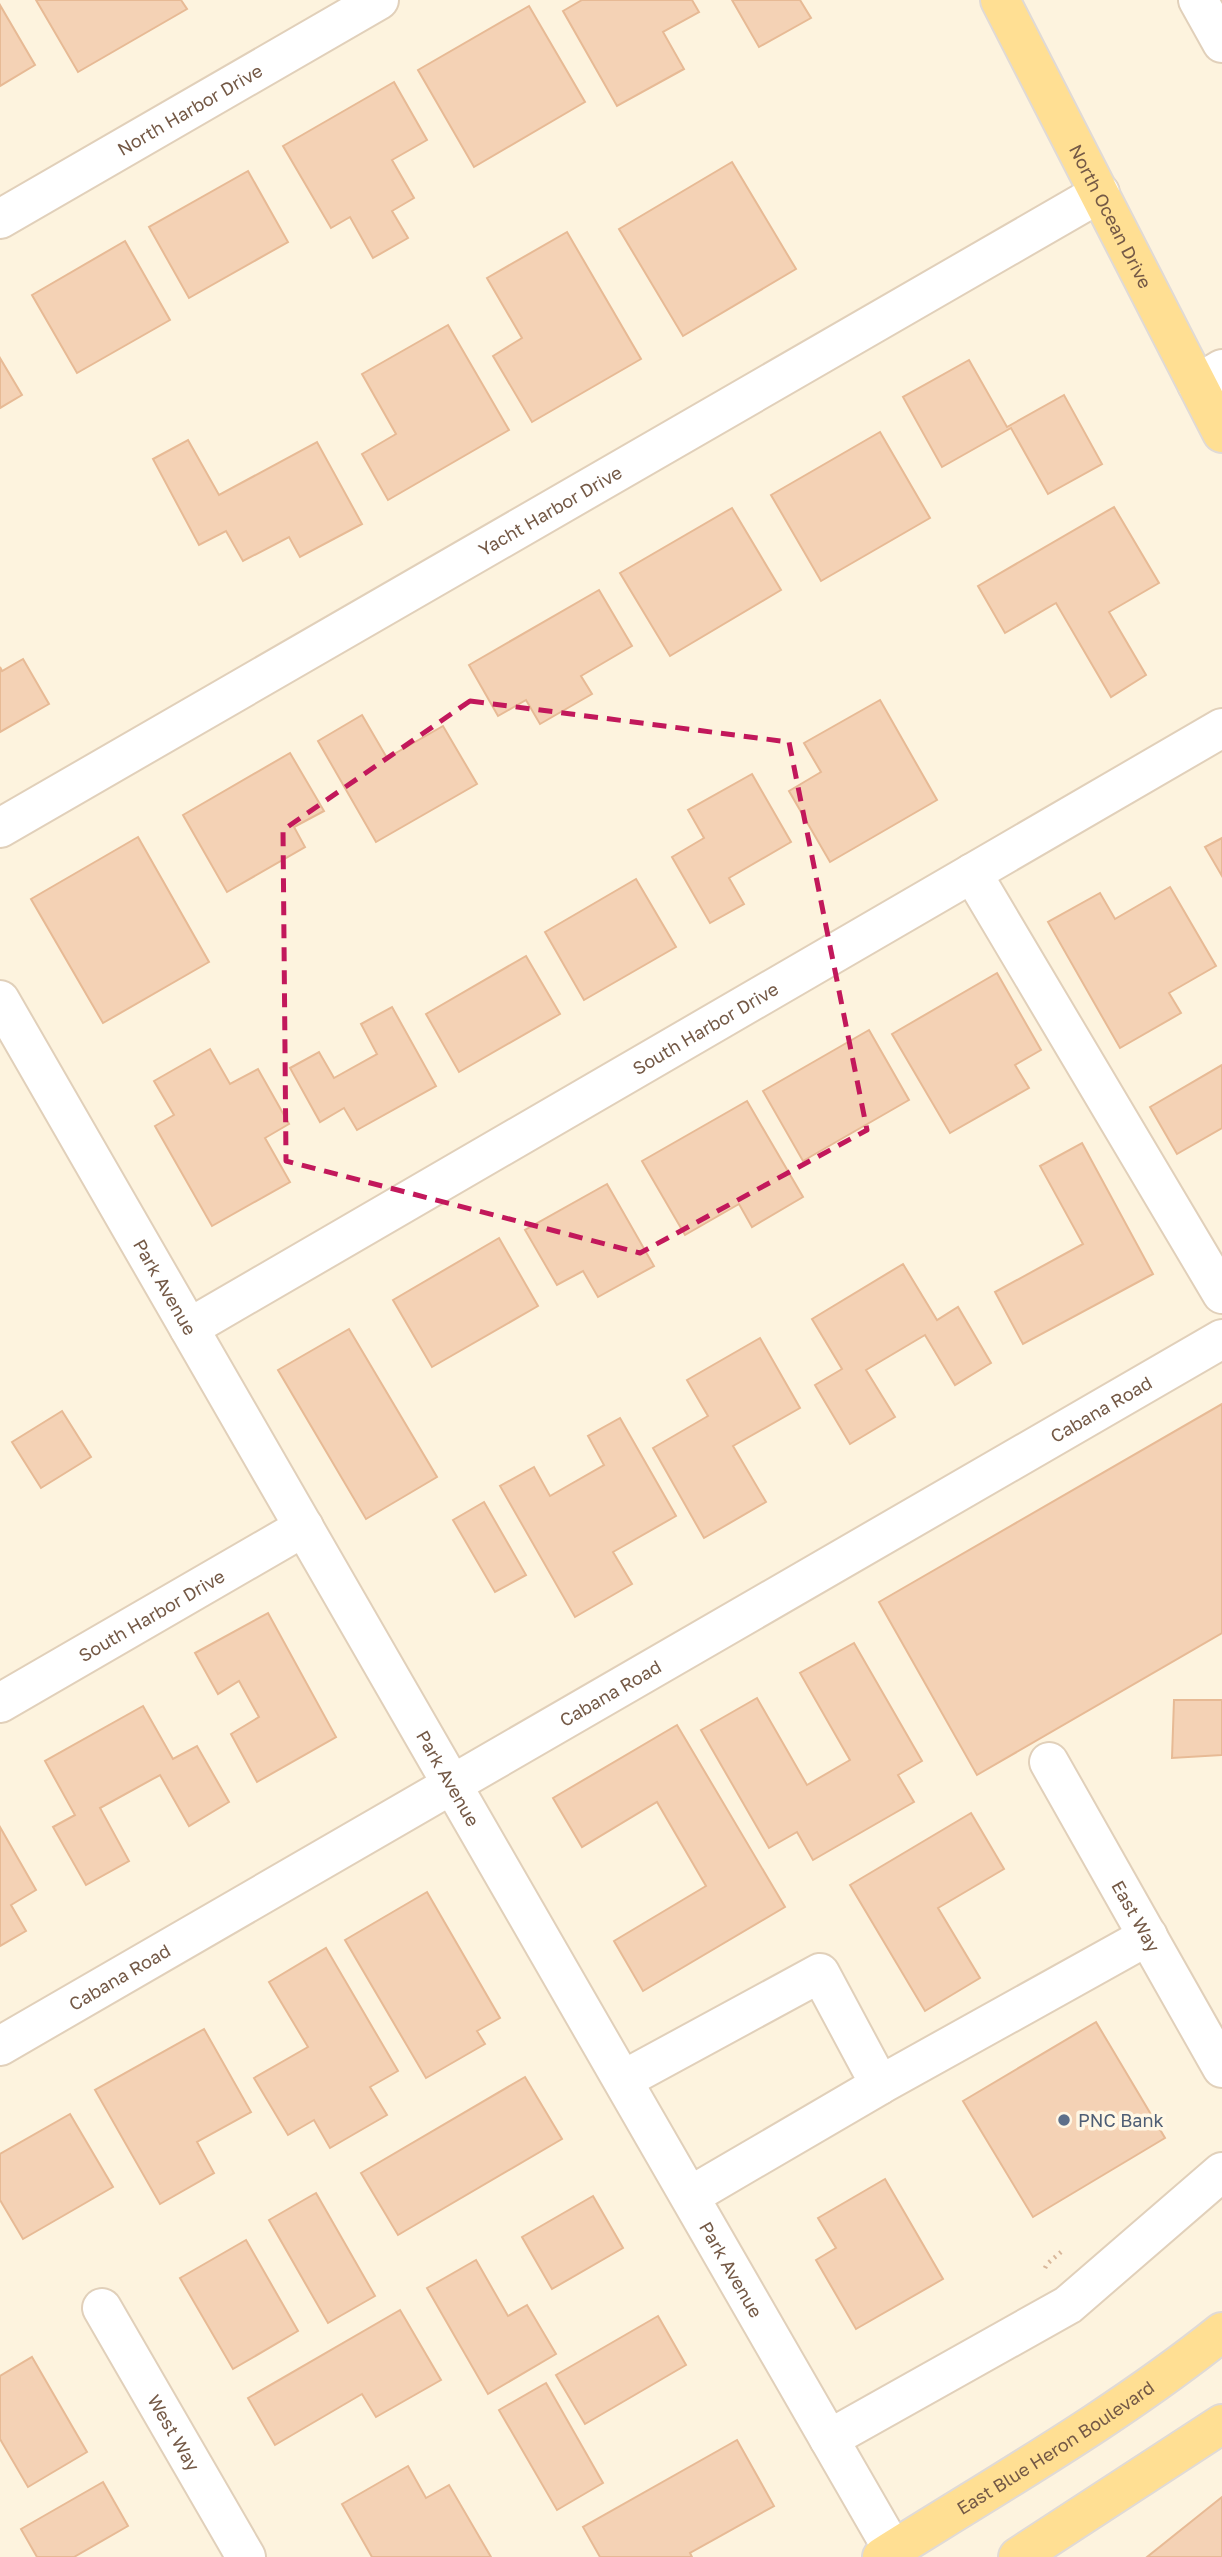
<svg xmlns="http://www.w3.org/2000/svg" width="1222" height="2557" font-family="'Golos Text',sans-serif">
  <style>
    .building { fill: #f4d2b5; stroke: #e7ba95; stroke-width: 2 }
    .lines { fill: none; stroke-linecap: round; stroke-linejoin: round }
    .minor-casing { stroke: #e1d0ba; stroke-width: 42 }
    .major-casing { stroke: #e0dad6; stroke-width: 42 }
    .path { stroke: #d8b699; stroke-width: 4.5; stroke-dasharray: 2 5; stroke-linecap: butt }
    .minor { stroke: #fff; stroke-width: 38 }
    .major { stroke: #ffdf93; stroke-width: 38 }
    .marked { fill: none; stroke: #c2185b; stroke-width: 5; stroke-dasharray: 14 9; stroke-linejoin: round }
    .service-dot { fill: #5c6f8a; stroke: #fff7e5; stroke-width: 2.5 }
    .labels { text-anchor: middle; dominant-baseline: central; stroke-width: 7; stroke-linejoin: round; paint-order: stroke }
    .street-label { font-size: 18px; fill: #745946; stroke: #fff7e5 }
    .service-label { font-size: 18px; fill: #4e5e75; stroke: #fff7e5; text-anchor: start }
  </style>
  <rect width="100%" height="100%" fill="#fdf3de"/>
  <g class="building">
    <polygon points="36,0 181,0 187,9 78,72"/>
    <polygon points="582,0 692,0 699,12 663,32 684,69 617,106 563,11"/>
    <polygon points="732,0 800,0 811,18 759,47"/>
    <polygon points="0,5 35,65 0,86"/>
    <polygon points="529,6 585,102 474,167 418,70"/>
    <polygon points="394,82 427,140 392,160 414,198 392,211 408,238 373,258 350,217 331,228 283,146"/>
    <polygon points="732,162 796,269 683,336 619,229"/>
    <polygon points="248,171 288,242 189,298 149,227"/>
    <polygon points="567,232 641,359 532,422 493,356 522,338 487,278"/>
    <polygon points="125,241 170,320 77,373 32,295"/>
    <polygon points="448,325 509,430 388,500 362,454 396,434 362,374"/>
    <polygon points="0,358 22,395 0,408"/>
    <polygon points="969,360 1007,427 1064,395 1102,464 1048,494 1011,428 942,467 903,397"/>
    <polygon points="880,432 930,518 821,581 771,495"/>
    <polygon points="188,440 219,495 317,442 362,524 300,557 289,537 243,561 226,531 199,545 153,459"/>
    <polygon points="1114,507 1159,583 1109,612 1146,675 1111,697 1056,603 1005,633 978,586"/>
    <polygon points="732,508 781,590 670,656 620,573"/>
    <polygon points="599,590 632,646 581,676 592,694 540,724 526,700 498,716 469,665"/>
    <polygon points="23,659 49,704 0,732 0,667 2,671"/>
    <polygon points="880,700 937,800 830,862 789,791 821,772 804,743"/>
    <polygon points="362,715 387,758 443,726 477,784 376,842 318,741"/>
    <polygon points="290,753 324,811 294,827 305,847 227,892 183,815"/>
    <polygon points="752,774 791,842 729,878 744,904 710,923 672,857 704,838 688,810"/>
    <polygon points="138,837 209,962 103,1023 31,899"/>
    <polygon points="1222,838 1222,876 1205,847"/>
    <polygon points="636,879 676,947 584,1000 545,932"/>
    <polygon points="1170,887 1216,966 1169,993 1181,1013 1120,1048 1048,922 1100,893 1115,919"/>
    <polygon points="526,956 560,1014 459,1072 426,1014"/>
    <polygon points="997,973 1041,1050 1015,1065 1029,1088 950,1133 892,1034"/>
    <polygon points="392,1007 436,1086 357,1130 344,1108 320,1122 290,1068 319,1052 334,1078 377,1054 361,1024"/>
    <polygon points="869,1030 909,1100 803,1161 763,1091"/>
    <polygon points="210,1049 230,1084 258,1069 289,1124 265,1138 290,1182 212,1226 155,1126 174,1115 154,1081"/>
    <polygon points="1222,1065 1222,1128 1177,1154 1150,1107"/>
    <polygon points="747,1101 803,1197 752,1227 739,1204 685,1235 642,1161"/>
    <polygon points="1082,1143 1153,1274 1023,1344 995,1292 1083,1244 1040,1166"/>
    <polygon points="607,1184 654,1266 598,1297 583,1271 557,1285 525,1230"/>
    <polygon points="499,1238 538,1306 432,1367 393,1300"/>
    <polygon points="903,1264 937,1320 958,1307 991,1363 955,1385 925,1335 866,1370 895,1417 850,1444 815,1385 842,1369 812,1319"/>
    <polygon points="349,1329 437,1477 366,1519 278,1370"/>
    <polygon points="760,1338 800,1408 733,1446 766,1502 704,1538 653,1448 708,1416 687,1380"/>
    <polygon points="1222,1404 1222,1633 977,1775 879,1602"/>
    <polygon points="62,1411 91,1457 41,1488 12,1442"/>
    <polygon points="620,1418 676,1516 613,1552 632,1584 575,1617 500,1486 534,1467 550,1496 604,1465 588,1436"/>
    <polygon points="484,1502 526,1575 495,1592 453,1520"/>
    <polygon points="268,1613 336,1737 257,1782 231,1734 259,1717 239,1681 218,1694 195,1653"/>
    <polygon points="854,1643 922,1761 898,1775 914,1802 813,1860 797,1832 769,1848 701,1730 757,1698 807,1785 850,1760 800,1673"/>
    <polygon points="1174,1700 1222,1700 1222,1755 1172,1758"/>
    <polygon points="143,1706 173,1759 197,1746 229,1802 189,1826 160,1775 100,1808 129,1861 86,1885 53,1827 75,1815 45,1761"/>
    <polygon points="677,1725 785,1907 643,1991 614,1941 706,1886 657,1802 582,1847 553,1798"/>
    <polygon points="971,1813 1004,1869 938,1908 980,1978 925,2011 850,1885"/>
    <polygon points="0,1827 36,1890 11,1905 26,1931 0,1946"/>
    <polygon points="427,1892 500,2018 477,2031 485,2044 426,2078 345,1940"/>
    <polygon points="326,1948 398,2071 370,2087 387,2115 330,2148 314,2120 288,2135 254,2078 308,2047 269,1982"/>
    <polygon points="1096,2022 1165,2138 1033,2217 963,2101"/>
    <polygon points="204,2029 251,2112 197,2142 214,2173 160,2204 95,2090"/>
    <polygon points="525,2077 562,2139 398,2235 361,2173"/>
    <polygon points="70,2114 113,2187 23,2239 0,2200 0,2154"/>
    <polygon points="885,2179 943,2279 856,2329 816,2260 836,2248 818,2218"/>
    <polygon points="316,2193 375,2296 328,2323 269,2220"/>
    <polygon points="593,2196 623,2248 552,2289 522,2237"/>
    <polygon points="246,2240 298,2331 233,2369 180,2278"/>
    <polygon points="476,2260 508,2316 527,2305 556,2354 488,2394 427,2288"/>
    <polygon points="400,2310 441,2380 376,2417 362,2394 275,2445 248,2398"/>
    <polygon points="658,2316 686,2365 585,2424 556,2375"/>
    <polygon points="32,2357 87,2452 28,2487 0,2439 0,2376"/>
    <polygon points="546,2383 603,2483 557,2510 499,2410"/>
    <polygon points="737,2440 774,2506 690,2553 692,2557 600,2557 583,2527"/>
    <polygon points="408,2466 426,2498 449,2485 491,2557 372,2557 342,2504"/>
    <polygon points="103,2482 128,2526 74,2557 37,2557 21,2529"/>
    <polygon points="1222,2497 1222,2557 1147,2557"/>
  </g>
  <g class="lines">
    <defs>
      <g id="minor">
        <polyline points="1198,0 1222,43"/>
        <path id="s1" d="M 0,219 L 379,0"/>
        <polyline points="1197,384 1222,369"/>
        <path id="s2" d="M 0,828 L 1100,193"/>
        <polyline points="972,873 1222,1294"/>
        <path id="s3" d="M 0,1000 L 897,2557"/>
        <path id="s4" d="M 189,1328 L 1222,728"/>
        <path id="s5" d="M 0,1703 L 304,1527"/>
        <path id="s6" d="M 1049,1762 L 1222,2068"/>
        <path id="s7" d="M 0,2046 L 1222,1339"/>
        <polyline points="623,2080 820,1973 880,2085 690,2196"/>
        <polyline points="880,2085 1148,1936"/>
        <path id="s8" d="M 102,2308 L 246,2557"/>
        <polyline points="829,2439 1068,2305 1222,2172"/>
      </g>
      <g id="major">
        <path id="s9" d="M 1000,0 L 1222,433"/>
        <path id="s10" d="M 882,2557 C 996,2485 1116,2417 1222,2332"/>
        <polyline points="1018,2557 1222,2424"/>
      </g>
    </defs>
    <use href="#minor" class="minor-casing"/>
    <use href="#major" class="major-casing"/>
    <polyline class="path" points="1045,2268 1047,2264 1061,2252"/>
    <use href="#minor" class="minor"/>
    <use href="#major" class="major"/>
  </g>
  <path class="marked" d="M 470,701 L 789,742 L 867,1130 L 640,1253 L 286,1161 L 283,830 Z"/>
  <circle class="service-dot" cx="1064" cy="2120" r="7"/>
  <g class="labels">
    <g class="street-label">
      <text stroke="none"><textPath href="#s1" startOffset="219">North Harbor Drive</textPath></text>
      <text stroke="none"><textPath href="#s9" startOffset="243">North Ocean Drive</textPath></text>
      <text stroke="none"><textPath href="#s2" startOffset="635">Yacht Harbor Drive</textPath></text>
      <text stroke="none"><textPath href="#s4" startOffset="597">South Harbor Drive</textPath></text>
      <text stroke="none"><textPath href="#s3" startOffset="331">Park Avenue</textPath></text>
      <text stroke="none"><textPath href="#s7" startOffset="1272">Cabana Road</textPath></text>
      <text stroke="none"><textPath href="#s5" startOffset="175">South Harbor Drive</textPath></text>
      <text stroke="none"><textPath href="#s7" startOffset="705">Cabana Road</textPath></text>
      <text stroke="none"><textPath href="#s3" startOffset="898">Park Avenue</textPath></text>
      <text stroke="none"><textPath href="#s6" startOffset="177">East Way</textPath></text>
      <text stroke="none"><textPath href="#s7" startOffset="138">Cabana Road</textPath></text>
      <text stroke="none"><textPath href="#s3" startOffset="1465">Park Avenue</textPath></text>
      <text stroke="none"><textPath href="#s8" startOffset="144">West Way</textPath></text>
      <text stroke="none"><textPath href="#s10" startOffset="205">East Blue Heron Boulevard</textPath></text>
    </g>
    <g class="service-label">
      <text x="1078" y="2120">PNC Bank</text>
    </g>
  </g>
</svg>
